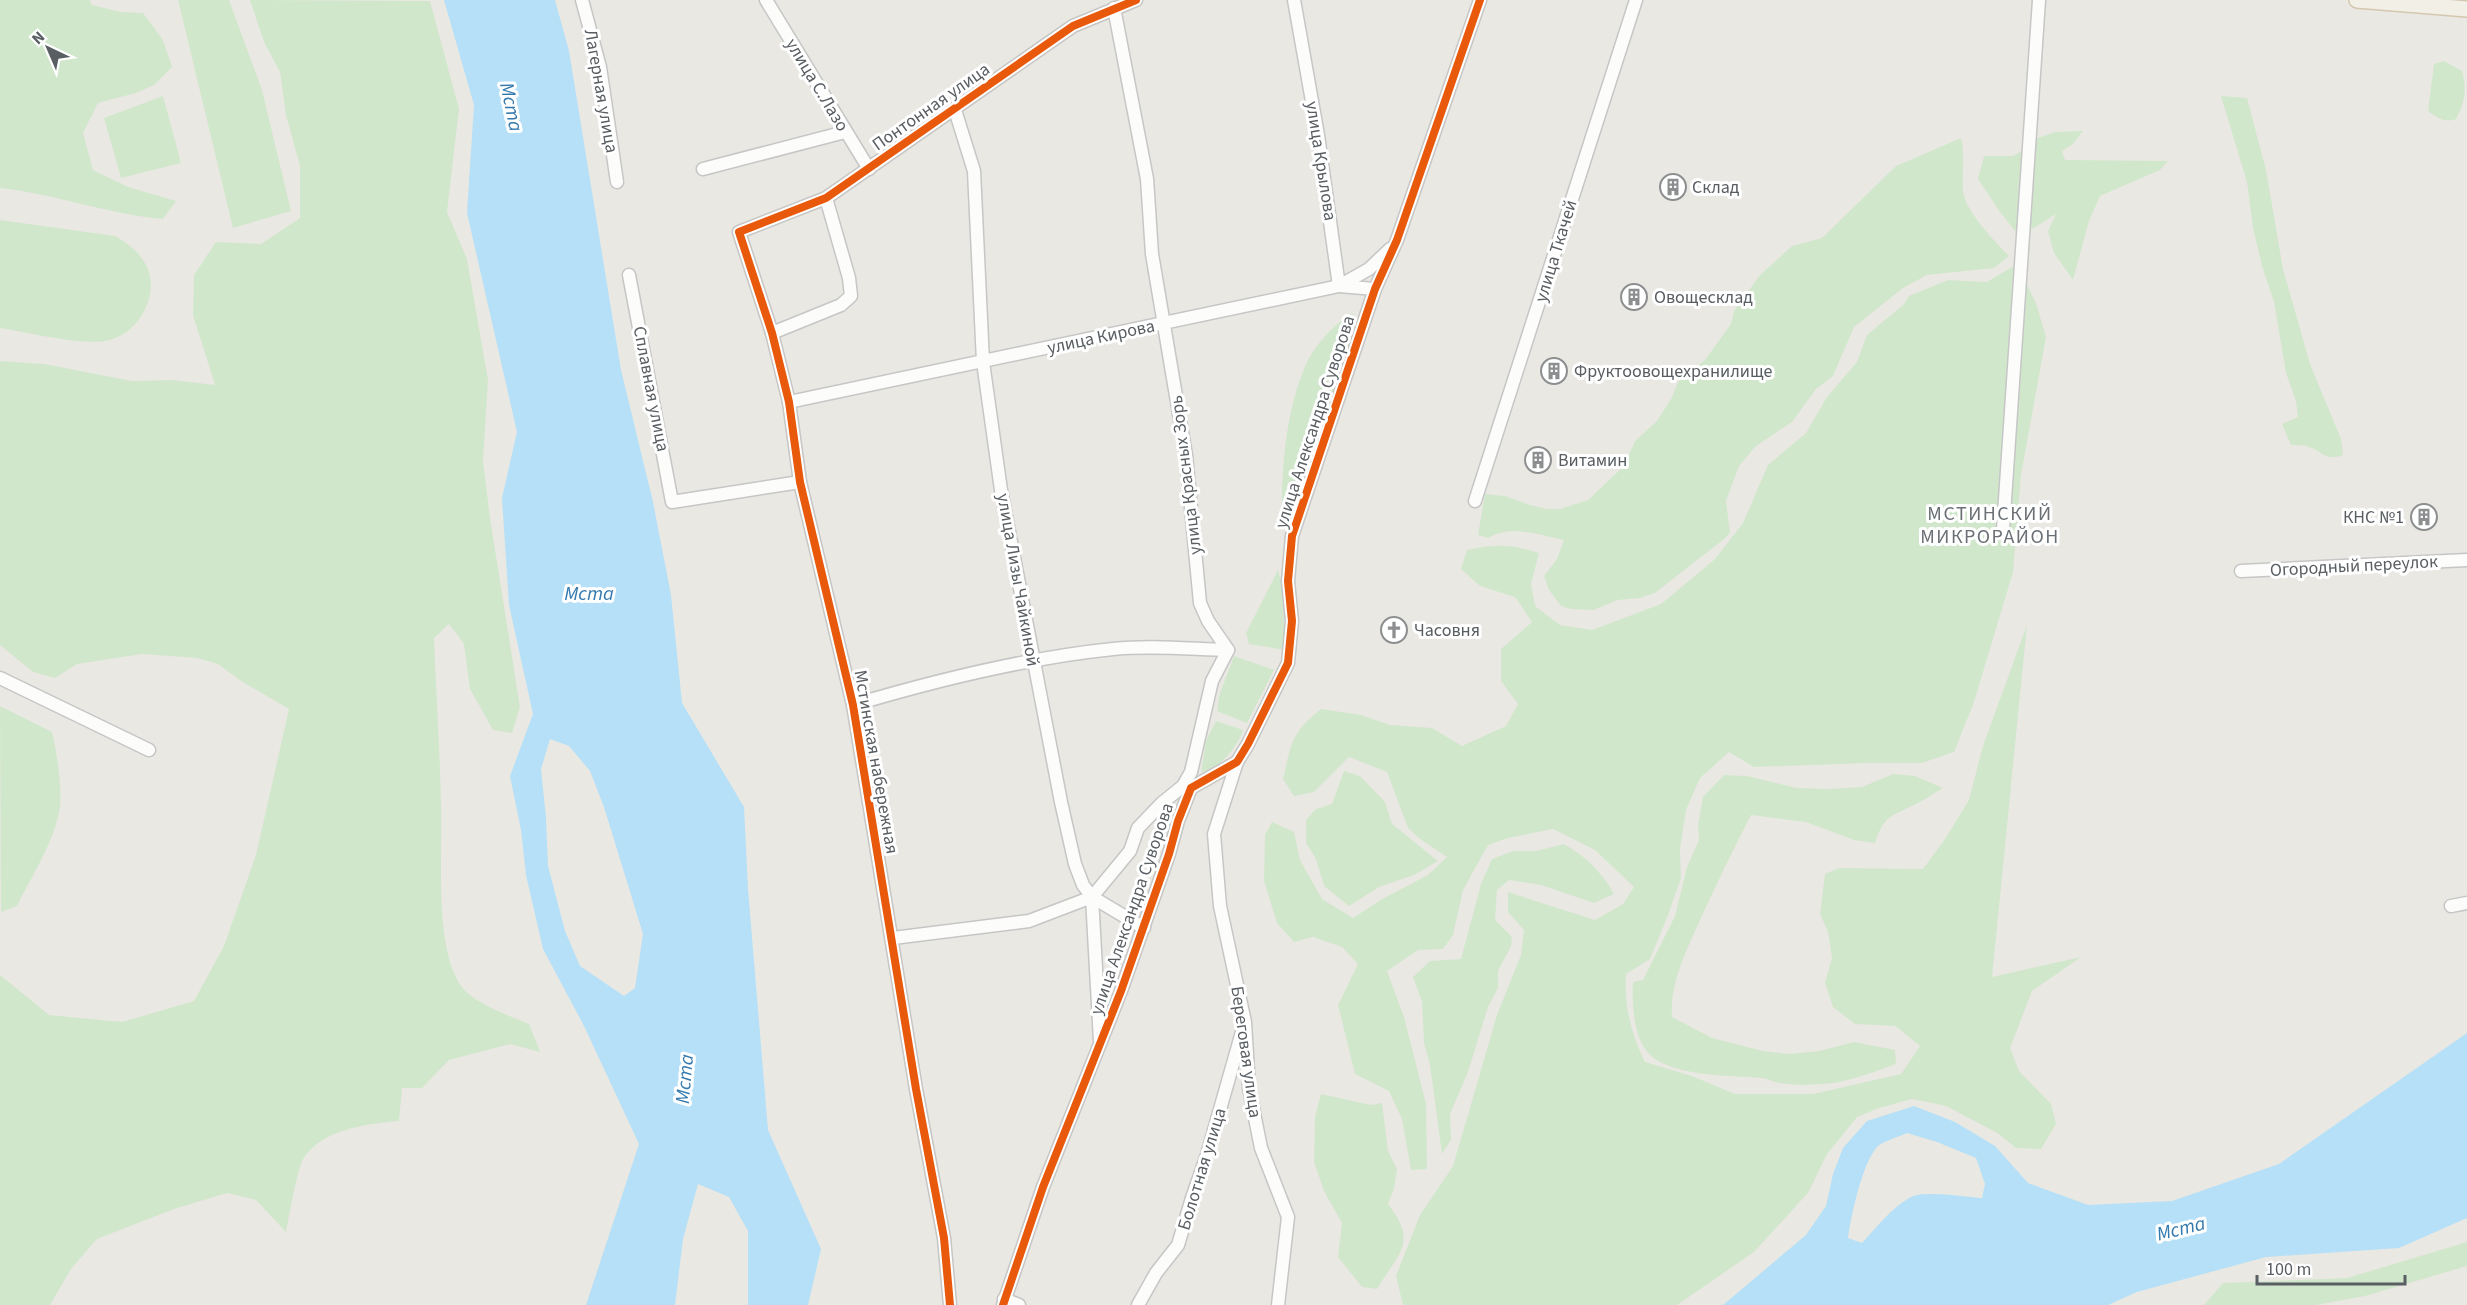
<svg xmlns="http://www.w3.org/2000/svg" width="2467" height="1305" font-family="'Source Sans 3',sans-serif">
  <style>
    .green { fill: #d1e7cc }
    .water { fill: #b5e0f7; fill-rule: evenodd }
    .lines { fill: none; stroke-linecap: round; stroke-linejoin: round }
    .minor-casing { stroke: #c6c6c6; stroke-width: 15 }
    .major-casing { stroke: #d4c7af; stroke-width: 18 }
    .minor { stroke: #fcfcfb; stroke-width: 12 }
    .major { stroke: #f2efe6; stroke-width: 15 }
    .cycleway-casing { stroke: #fff; stroke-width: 11 }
    .cycleway { stroke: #e8590c; stroke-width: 8 }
    .labels { text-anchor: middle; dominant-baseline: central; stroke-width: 6; stroke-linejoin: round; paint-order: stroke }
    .street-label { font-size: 18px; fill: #595e62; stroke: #fff }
    .poi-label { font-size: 18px; fill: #595e62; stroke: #fff; text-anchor: start }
    .water-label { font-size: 20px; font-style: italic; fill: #3379ae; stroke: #fff }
    .neighbourhood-label { font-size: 20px; letter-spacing: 1.5px; fill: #6a7074; stroke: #fff }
  </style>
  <rect width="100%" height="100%" fill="#eae8e3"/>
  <g class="green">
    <path d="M 0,0 L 90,0 L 92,5 L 121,12 L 143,13 L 163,40 L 172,67 L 154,85 L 136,93 L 98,103 L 83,133 L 93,170 L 128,187 L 176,201 L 163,219 C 107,214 55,194 0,188 Z"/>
    <polygon points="178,0 229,0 262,90 291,211 233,228"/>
    <path d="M 250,0 L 430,1 L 459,109 L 447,212 L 467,259 L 488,380 L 483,461 L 490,518 L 520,707 L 512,733 L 493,730 L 470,689 L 464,644 L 449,624 L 434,638 C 436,693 440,748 441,803 C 443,853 434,941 459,983 C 470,1002 510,1016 529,1024 L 540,1052 L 510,1044 L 449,1060 L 422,1088 L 402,1088 L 399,1121 C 367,1124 322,1129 303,1159 C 297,1170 289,1217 286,1232 L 256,1200 L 227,1193 L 174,1209 L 97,1239 L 71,1269 L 50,1305 L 0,1305 L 0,975 L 49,1015 L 122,1022 L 194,1001 L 224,946 L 256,855 L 289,709 L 241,681 L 218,664 L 197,658 L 142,654 L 77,664 L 55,678 L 33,672 L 0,645 L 0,361 L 44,364 L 132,381 L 172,380 L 215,385 L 193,315 L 194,275 L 216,242 L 261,244 L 300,218 L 300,166 L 286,115 L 280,72 L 264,42 Z"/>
    <path d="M 2444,61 L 2462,71 C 2467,89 2465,102 2456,119 C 2445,123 2437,118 2428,111 L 2434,64 Z"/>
    <polygon points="163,96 181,163 121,178 104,118"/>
    <path d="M 2221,96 L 2247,98 L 2266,170 L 2283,269 L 2310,364 L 2341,439 L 2343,455 C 2323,462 2323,450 2306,446 C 2302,445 2296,445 2291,445 L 2282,424 L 2298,417 L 2296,401 L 2286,373 L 2274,302 L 2262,266 L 2253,228 L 2247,182 Z"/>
    <polygon points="2083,131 2073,144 2062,151 2065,160 2168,161 2160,170 2100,196 2089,221 2073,280 2054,253 2048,231 2056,214 2034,228 2015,231 2000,212 1978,179 1984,156 2013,156 2025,149 2035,139 2055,132"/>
    <path d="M 1961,138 C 1965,156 1962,172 1963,190 C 1965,212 1994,240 2009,256 L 1994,268 L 1927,275 L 1903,288 L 1854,327 L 1833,376 L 1816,389 L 1792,422 L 1756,446 L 1739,466 L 1726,501 L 1730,533 L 1724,539 L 1655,593 L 1640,598 L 1618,600 L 1593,610 L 1571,609 L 1561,606 L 1549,590 L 1544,576 L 1557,559 L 1564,540 C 1540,535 1511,524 1488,538 L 1478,535 L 1485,494 L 1505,496 L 1530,505 L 1547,509 L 1560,509 L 1588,500 L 1624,466 L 1635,441 L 1657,421 L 1671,399 L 1678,382 L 1705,360 L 1731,324 L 1734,311 L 1760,275 L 1792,246 L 1822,238 L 1896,166 Z"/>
    <path d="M 0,220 L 115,236 C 127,243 137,250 145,263 C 162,292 140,332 110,340 C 85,347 27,332 0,328 Z"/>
    <path d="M 2017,264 L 2036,303 L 2046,337 L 2021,475 L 2013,572 L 1974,702 L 1954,752 L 1922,763 L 1869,763 L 1754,767 L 1729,752 L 1700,778 L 1686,810 L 1680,849 L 1681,878 L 1668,915 L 1650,959 L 1626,974 C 1624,1007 1631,1033 1645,1062 L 1692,1076 L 1735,1094 L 1813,1094 L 1901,1074 L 1920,1046 L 1895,1026 L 1855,1024 L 1833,1007 L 1825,983 L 1832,958 L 1828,932 L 1820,914 L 1825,874 L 1839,868 L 1923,869 L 1945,839 L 1969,800 L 1983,746 L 2027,625 L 1992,977 L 2081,957 L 2032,991 L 2010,1048 L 2019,1071 L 2051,1104 L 2056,1124 L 2041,1149 L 2016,1148 L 1999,1134 L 1946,1106 L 1912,1099 L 1879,1108 L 1857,1117 L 1827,1154 L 1808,1193 L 1754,1252 L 1677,1305 L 1403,1305 L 1396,1276 L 1420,1215 L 1453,1166 L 1497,1015 L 1521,955 L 1524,930 L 1508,912 L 1508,892 L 1595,920 L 1623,904 L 1634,887 L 1595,850 L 1553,829 L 1508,838 L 1488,845 L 1463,890 L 1453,935 L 1443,949 L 1418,950 L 1387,971 L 1404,1017 L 1426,1104 L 1427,1169 L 1411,1170 L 1402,1119 L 1389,1091 L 1355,1074 L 1338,1005 L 1358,964 L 1342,947 L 1313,937 L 1294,942 L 1277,923 L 1264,881 L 1265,835 L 1272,822 L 1294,832 L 1300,860 L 1322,899 L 1353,918 L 1384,898 L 1428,875 L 1447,857 L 1420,839 L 1408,828 L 1387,772 L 1349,757 L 1314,792 L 1294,796 L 1283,779 C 1292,742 1290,734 1321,709 L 1361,715 L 1390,725 L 1432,728 L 1462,746 L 1506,726 L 1518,704 L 1501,681 L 1501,649 L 1532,622 L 1515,597 L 1480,586 L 1461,569 L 1467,550 C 1494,544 1512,544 1539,553 L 1531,584 L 1535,606 L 1560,625 L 1592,630 L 1661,604 L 1715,559 L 1743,523 L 1768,465 L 1806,433 L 1827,397 L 1857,362 L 1867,335 L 1904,304 L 1909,296 L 1948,280 L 1987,282 Z"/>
    <path d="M 1351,313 L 1361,321 L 1296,507 L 1282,529 C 1281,476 1284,418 1304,369 C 1313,346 1332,327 1351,313 Z"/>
    <polygon points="1278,570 1283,589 1285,650 1249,644 1246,633"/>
    <polygon points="1234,656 1274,670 1247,723 1217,711 1219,696"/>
    <path d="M 0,706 L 52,732 C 57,753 62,786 60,807 C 55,841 32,875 17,906 L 1,912 Z"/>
    <path d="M 1216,721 L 1243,730 C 1238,746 1219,770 1201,772 L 1206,741 Z"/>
    <polygon points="1344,771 1360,776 1385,802 1392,824 1438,861 1414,875 1379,887 1349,906 1324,886 1316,859 1306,843 1306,820 1316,809 1332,804"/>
    <path d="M 1893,774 L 1915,776 L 1943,788 C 1934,793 1926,799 1918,803 C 1893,816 1884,814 1875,843 L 1854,840 L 1806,822 L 1751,815 C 1733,850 1716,885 1700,920 C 1686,952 1670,982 1672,1017 L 1712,1038 L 1763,1051 L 1788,1054 L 1819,1051 L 1854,1042 L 1895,1050 L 1896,1064 C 1877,1071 1858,1078 1839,1082 C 1821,1085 1797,1086 1780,1083 C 1774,1082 1768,1079 1762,1078 C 1731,1075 1665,1078 1645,1049 C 1633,1031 1632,1003 1633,982 L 1643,980 L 1675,916 L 1687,867 L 1699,840 L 1698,825 L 1703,797 L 1724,775 L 1747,776 L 1797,788 L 1829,789 L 1862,787 Z"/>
    <path d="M 1564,844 C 1585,856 1602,872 1614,894 L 1594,903 L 1541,885 L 1509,880 L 1497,890 L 1495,920 L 1512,937 L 1511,946 L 1498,971 L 1498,988 L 1488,1007 L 1468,1072 L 1450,1114 L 1451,1140 L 1442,1154 L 1430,1065 L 1424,1043 L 1422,1002 L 1413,977 L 1430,961 L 1461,959 L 1481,884 L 1492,859 L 1513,851 L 1536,851 Z"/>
    <path d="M 1321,1094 L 1371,1105 L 1382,1103 L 1388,1151 L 1397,1169 L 1394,1189 L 1388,1204 C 1419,1244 1398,1253 1377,1289 L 1362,1287 L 1338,1257 L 1342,1223 L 1324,1191 L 1314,1162 L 1315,1117 Z"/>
    <polygon points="2467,1242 2467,1266 2365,1296 2316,1305 2204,1305 2223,1283 2347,1278"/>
  </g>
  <g class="water">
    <path d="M 444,0 L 555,0 L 569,51 L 621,370 L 653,502 L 671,595 L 682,703 L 744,807 L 748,889 L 768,1130 L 821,1249 L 808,1305 L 748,1305 L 748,1231 L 729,1197 L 698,1184 L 683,1239 L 675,1305 L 586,1305 L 639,1144 L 584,1026 L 543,949 L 526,875 L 521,830 L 510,776 L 533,714 L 509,605 L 502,498 L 517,432 L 467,213 L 474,105 ZM 550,739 L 569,746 L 590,771 L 604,807 L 643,934 L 635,988 L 624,996 L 580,966 L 565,931 L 548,866 L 546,818 L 541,769 Z"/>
    <path d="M 2467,1033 L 2467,1218 L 2399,1248 L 2266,1257 L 2137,1292 L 2108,1305 L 1723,1305 L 1806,1235 L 1826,1206 L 1833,1174 L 1843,1148 L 1867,1121 L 1914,1106 L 1955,1122 L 1995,1146 L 2028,1183 L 2088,1205 L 2172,1201 L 2279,1164 ZM 1907,1133 L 1937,1142 L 1976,1158 L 1985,1184 L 1982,1198 C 1967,1197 1923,1190 1911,1197 C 1892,1207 1877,1227 1862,1243 L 1848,1238 C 1851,1216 1862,1164 1877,1147 C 1883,1141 1899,1137 1907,1133 Z"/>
  </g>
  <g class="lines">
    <defs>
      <g id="minor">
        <polyline points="582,0 600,67 617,182"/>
        <polyline points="766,0 869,169"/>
        <polyline points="1294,0 1318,135 1339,286 1375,289"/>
        <polyline points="955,110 974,171 983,362 1001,490 1061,802 1075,864 1083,885 1092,897 1100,1041"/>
        <polyline points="703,169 845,132"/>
        <polyline points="629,275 672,502 800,482"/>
        <polyline points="772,333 841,305 851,296 849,278 826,198"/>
        <polyline points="789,402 1339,286 1369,269 1390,249"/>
        <polyline points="1475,501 1636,0"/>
        <polyline points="2003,529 2039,0"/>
        <polyline points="2241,571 2467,560"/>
        <polyline points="0,678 149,750"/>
        <path d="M 853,705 C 937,680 1025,658 1113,649 C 1150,645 1190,649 1228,650"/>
        <polyline points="1237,762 1214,834 1220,906 1245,1022 1249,1088 1261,1148 1288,1217 1278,1305"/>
        <polyline points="1092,897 1130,851 1138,828 1162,803 1183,786 1191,772 1212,681 1228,650 1208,621 1200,603 1186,455 1152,254 1147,179 1114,8"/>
        <polyline points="2451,906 2467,903"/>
        <polyline points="893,938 1029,921 1092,897 1144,928"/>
        <polyline points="1004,1299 1019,1305"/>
        <polyline points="950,1305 944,1238 916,1089 853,705 800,482 789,402 772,333 739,232 826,198 1073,26 1136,0"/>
        <polyline points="1003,1305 1043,1187 1121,991 1169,854 1178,821 1191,788 1237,762 1248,744 1288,663 1292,621 1288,581 1292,536 1375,289 1397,240 1480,0"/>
        <polyline points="1138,1305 1156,1273 1178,1245 1192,1198 1207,1155 1242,1032"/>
      </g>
      <polyline id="major" points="2357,0 2467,9"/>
    </defs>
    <use href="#minor" class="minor-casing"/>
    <use href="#major" class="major-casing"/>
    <use href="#minor" class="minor"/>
    <use href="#major" class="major"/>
    <defs>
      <g id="cycleway">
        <polyline points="950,1305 944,1238 916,1089 853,705 800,482 789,402 772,333 739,232 826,198 1073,26 1136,0"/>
        <polyline points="1003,1305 1043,1187 1121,991 1169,854 1178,821 1191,788 1237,762 1248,744 1288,663 1292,621 1288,581 1292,536 1375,289 1397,240 1480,0"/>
      </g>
    </defs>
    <use href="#cycleway" class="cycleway-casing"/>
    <use href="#cycleway" class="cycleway"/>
  </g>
  <defs>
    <symbol id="building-ring" viewBox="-11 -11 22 22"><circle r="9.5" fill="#fff" stroke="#8c8e8f" stroke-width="1.5"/><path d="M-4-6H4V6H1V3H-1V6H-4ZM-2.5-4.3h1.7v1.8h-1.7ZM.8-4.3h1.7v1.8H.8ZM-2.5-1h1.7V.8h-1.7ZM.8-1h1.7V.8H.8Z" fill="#8c8e8f"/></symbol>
    <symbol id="church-ring" viewBox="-11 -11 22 22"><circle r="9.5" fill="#fff" stroke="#8c8e8f" stroke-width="1.5"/><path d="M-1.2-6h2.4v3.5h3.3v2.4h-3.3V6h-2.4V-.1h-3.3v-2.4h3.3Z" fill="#8c8e8f"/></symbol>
  </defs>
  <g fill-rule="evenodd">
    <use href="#building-ring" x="1658" y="172" width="30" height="30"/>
    <use href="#building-ring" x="1619" y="282" width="30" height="30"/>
    <use href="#building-ring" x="1539" y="356" width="30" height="30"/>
    <use href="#building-ring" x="1523" y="445" width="30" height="30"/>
    <use href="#building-ring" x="2409" y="502" width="30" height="30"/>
    <use href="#church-ring" x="1379" y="615" width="30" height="30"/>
  </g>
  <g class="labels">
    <g class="street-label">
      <text transform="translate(817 85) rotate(59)">улица С.Лазо</text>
      <text transform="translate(601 91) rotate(80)">Лагерная улица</text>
      <text transform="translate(931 107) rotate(-35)">Понтонная улица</text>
      <text transform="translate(1321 161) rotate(81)">улица Крылова</text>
      <text transform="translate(1556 251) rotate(-73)">улица Ткачей</text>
      <text transform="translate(1101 337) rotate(-12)">улица Кирова</text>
      <text transform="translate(651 389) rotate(79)">Сплавная улица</text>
      <text transform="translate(1315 422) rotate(-72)">улица Александра Суворова</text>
      <text transform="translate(1186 475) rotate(-97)">улица Красных Зорь</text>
      <text transform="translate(2354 566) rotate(-3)">Огородный переулок</text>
      <text transform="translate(1018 580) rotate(80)">улица Лизы Чайкиной</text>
      <text transform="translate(876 762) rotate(80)">Мстинская набережная</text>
      <text transform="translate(1132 909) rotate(-71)">улица Александра Суворова</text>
      <text transform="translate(1246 1052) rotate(82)">Береговая улица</text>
      <text transform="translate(1202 1169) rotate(-73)">Болотная улица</text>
    </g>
    <g class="poi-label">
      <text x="1692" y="187">Склад</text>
      <text x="1654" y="297">Овощесклад</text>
      <text x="1574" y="371">Фруктоовощехранилище</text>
      <text x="1558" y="460">Витамин</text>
      <text x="2404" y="517" text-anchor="end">КНС №1</text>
      <text x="1414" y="630">Часовня</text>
    </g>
    <g class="water-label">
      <text transform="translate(511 107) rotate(78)">Мста</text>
      <text x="589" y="594">Мста</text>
      <text transform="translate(685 1079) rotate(-85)">Мста</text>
      <text transform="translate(2181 1229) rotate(-14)">Мста</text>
    </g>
    <g class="neighbourhood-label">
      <text x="1990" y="514">МСТИНСКИЙ<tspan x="1990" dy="23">МИКРОРАЙОН</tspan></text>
    </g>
  </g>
  <g transform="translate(48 48) rotate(316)" stroke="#ffffff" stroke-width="4.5" paint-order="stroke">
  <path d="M0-4.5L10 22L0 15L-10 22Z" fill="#595e62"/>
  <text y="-9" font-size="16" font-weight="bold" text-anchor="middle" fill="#595e62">N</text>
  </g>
  <path d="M2257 1275v9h148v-9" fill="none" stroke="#595e62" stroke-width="3"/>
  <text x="2266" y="1275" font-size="18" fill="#595e62" stroke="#ffffff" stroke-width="4.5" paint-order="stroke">100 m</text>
</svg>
